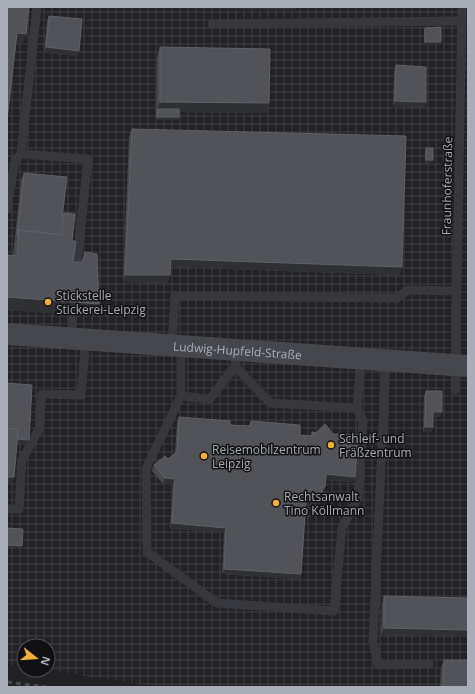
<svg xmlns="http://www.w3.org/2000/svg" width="475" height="694" font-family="'Open Sans',sans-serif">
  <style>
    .built { fill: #222225 }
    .industrial { fill: url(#industrial-grid) }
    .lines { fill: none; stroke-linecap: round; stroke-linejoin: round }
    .lane { stroke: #37383d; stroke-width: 9 }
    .secondary { stroke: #45474d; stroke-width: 22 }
    .rail { stroke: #4a4c52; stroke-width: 3; stroke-dasharray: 5 4; stroke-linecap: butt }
    .wall { fill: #47494d }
    .shaded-wall { fill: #2f3033 }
    .building { fill: #525359; stroke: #5f6168 }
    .poi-dot { fill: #f2b134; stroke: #111113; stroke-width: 1.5 }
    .labels { text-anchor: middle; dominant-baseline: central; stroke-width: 3; stroke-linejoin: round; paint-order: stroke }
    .street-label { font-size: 12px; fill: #a8adb8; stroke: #111113 }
    .poi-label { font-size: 12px; fill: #a8adb8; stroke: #111113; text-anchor: start }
  </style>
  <defs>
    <pattern id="industrial-grid" width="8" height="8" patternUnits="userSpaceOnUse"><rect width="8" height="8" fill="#222225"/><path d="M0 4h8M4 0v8" fill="none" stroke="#3f3f43"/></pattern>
  </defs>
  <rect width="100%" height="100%" fill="#161618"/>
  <polygon class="built" points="7,665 24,667 24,670 46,670 156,687 7,687"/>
  <polygon class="industrial" points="7,7 468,7 468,687 156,687 46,670 48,670 48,646 24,646 24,667 7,665"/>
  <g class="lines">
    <g class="lane">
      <polyline points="37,7 21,154 88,159 76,273"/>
      <polyline points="212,24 461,21"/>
      <polyline points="7,209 15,160 21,154"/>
      <polyline points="71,338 73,315"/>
      <polyline points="172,345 175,296 397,298 408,290 457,291"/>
      <polyline points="181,346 181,396 210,399 235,366"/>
      <polyline points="236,350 235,366 270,403 357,408 361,358"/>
      <polyline points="386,360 373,641 378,665 429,664"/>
      <polyline points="455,390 462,7"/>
      <polyline points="181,396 146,468 147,552 217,603 334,611 342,528 358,498 363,421 357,408"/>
      <polyline points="7,509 19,509 22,460 39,429 42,394 81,395 86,339"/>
    </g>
    <path class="secondary" id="s1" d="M 7,334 L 468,366"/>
    <polyline class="rail" points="7,682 46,687"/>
  </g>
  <g class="wall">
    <polygon points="49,16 79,51 77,56 44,53 47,21"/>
    <polygon points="425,28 440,44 424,45 424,30"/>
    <polygon points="160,47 269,103 266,113 179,112 179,117 178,120 156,120 157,57"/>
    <polygon points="396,65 426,102 424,107 393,106 394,71"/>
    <polygon points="132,129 402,267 399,275 170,267 170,275 167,283 123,282 129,137"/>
    <polygon points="426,148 433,160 432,162 425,163 425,151"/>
    <polygon points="24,173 62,218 64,213 72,241 73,262 81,262 85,252 95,316 7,310 7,255 13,256 21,180"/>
    <polygon points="426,391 440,417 433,417 431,432 423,432 424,396"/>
    <polygon points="179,417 230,425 249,426 251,421 300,435 311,436 312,432 353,482 325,480 325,487 323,492 321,492 321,500 319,506 306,505 301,574 299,579 222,574 224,533 170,528 173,484 163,484 152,471 154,465 168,459 175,453 177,423"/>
    <polygon points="384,596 468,598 468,637 381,635 382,604"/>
    <polygon points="444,660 468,687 440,687 441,667"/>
  </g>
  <g class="shaded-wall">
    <polygon points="163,7 297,7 296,10 162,8"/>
    <polygon points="17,33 26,34 23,43 13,42"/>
    <polygon points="425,42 441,42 440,44 424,45"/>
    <polygon points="46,47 79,51 77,56 44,53"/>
    <polygon points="395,101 426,102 424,107 393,106"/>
    <polygon points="160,102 269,103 266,113 157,112 157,109"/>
    <polygon points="157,117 179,117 178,120 156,120"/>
    <polygon points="426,160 433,160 432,162 425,163"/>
    <polygon points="171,259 402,267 399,275 168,267"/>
    <polygon points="125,275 170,275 167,283 123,282"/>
    <polygon points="7,297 99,304 95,316 7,310"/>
    <polygon points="433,412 442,412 440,417 431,417"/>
    <polygon points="425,427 433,427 431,432 423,432"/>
    <polygon points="16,439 29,440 28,443 15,442"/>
    <polygon points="326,474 355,477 353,482 324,480"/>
    <polygon points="7,477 14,477 12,485 7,485"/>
    <polygon points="165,478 175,479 173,484 163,484"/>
    <polygon points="306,500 321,500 319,506 304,505"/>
    <polygon points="172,523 226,528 224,533 170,528"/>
    <polygon points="7,545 22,546 21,548 7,547"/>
    <polygon points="224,569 301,574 299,579 222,574"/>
    <polygon points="384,628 468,630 468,637 381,635"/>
  </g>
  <g class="building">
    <polygon points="7,7 29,7 26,34 17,33 7,120"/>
    <polygon points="49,16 82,19 79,51 46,47"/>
    <polygon points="441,27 441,42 425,42 425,28"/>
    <polygon points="160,47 270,49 269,103 160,102"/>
    <polygon points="396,65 426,67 426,102 395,101"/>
    <rect x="157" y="109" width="22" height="8"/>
    <polygon points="132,129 406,136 402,267 171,259 170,275 125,275"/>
    <rect x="426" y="148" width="7" height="12"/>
    <polygon points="24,173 67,177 60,235 19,230 17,235"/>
    <polygon points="64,213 75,214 72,241 76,241 73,262 83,262 85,252 97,254 99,304 7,297 7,255 17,256 19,230 62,235"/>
    <polygon points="7,383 32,385 29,440 17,439 18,432 16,429 7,429"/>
    <polygon points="426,391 442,391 442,412 433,412 433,427 425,427"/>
    <polygon points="179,417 230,421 230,425 250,426 251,421 300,425 300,435 312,436 312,432 316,433 325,424 333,434 358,435 355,477 326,474 325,487 322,487 321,500 306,500 301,574 224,569 226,528 172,523 175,479 165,478 154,465 165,456 168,459 177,452"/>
    <polygon points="7,429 16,429 18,432 14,477 7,477"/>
    <polygon points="7,528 23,529 22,546 7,545"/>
    <polygon points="384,596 468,598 468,630 384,628"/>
    <polygon points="444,660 468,660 468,687 443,687"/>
  </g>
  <g class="poi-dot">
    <circle cx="48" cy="302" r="4"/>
    <circle cx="331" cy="445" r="4"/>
    <circle cx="204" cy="456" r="4"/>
    <circle cx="276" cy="503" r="4"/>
  </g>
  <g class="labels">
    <g class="street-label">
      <text transform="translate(447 186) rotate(-89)">Fraunhoferstraße</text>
      <text stroke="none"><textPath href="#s1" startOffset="231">Ludwig-Hupfeld-Straße</textPath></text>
    </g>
    <g class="poi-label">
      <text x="56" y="295">Stickstelle<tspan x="56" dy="14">Stickerei-Leipzig</tspan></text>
      <text x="339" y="438">Schleif- und<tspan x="339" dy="14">Fräßzentrum</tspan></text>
      <text x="212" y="449">Reisemobilzentrum<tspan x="212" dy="14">Leipzig</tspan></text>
      <text x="284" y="496">Rechtsanwalt<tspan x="284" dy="14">Tino Köllmann</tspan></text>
    </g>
  </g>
  <rect width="475" height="694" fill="none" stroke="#a8adb8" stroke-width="16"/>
  <g transform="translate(36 658) rotate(107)"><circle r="19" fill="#111113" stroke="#4d4f55"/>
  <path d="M0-3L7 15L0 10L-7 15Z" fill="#f2b134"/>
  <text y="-6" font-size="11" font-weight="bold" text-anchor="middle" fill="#a8adb8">N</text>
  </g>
</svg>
